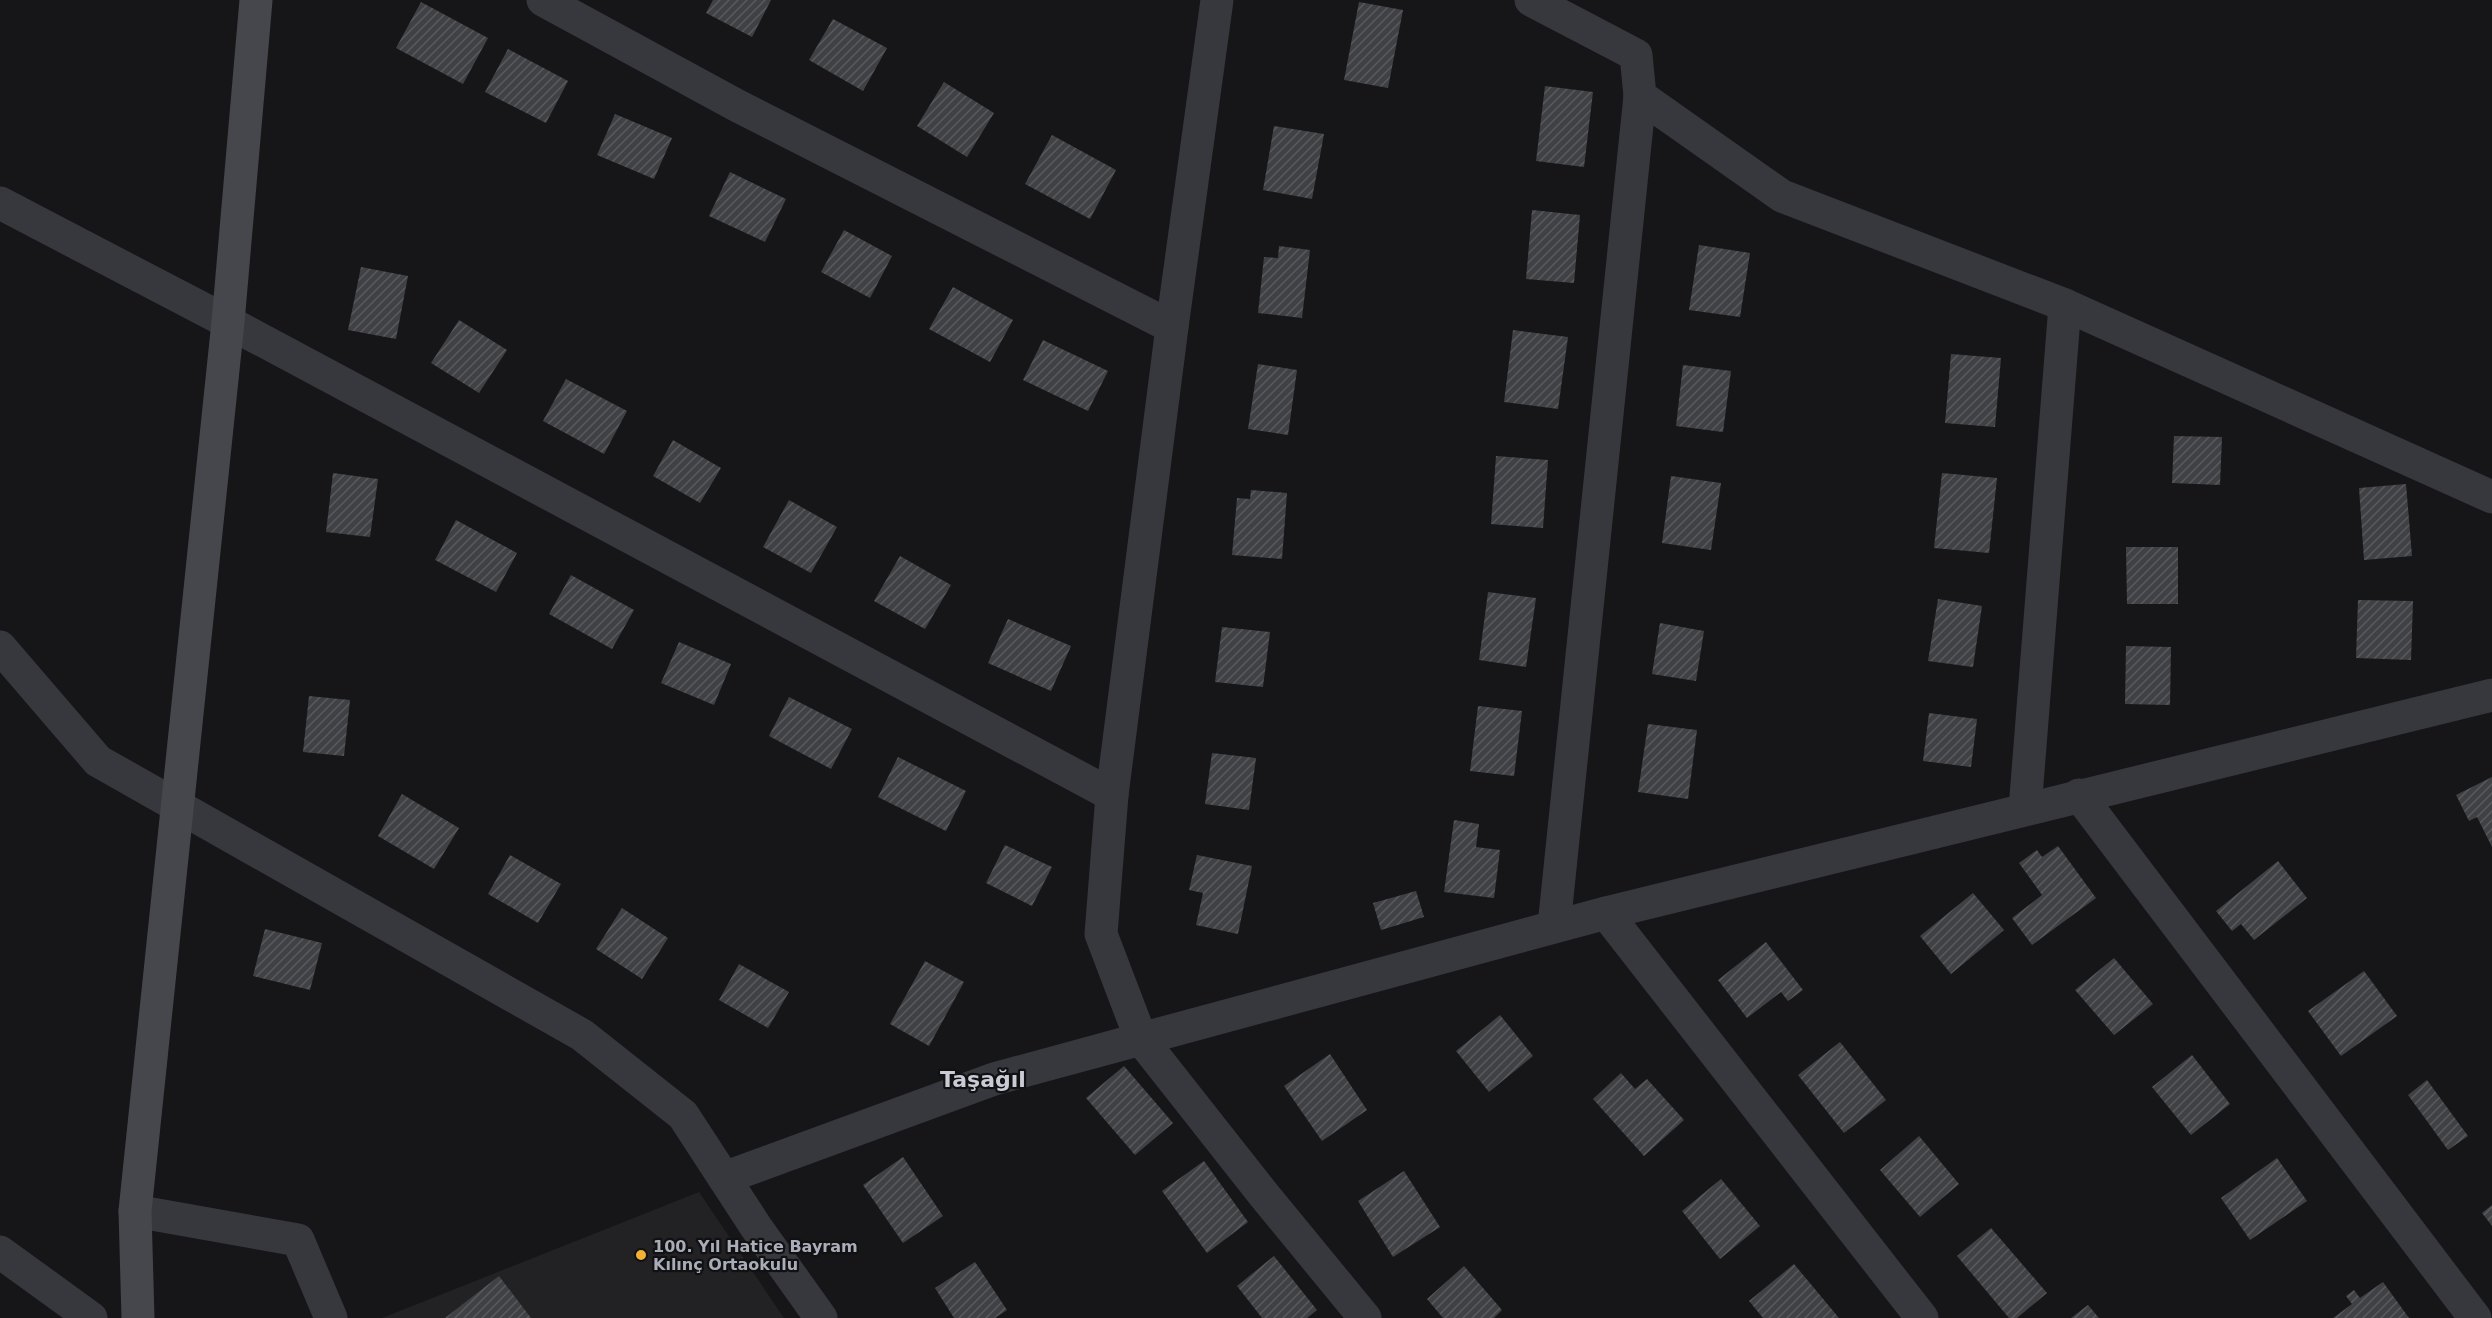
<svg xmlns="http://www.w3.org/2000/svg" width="2492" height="1318" font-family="'DejaVu Sans',sans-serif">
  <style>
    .built { fill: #222225 }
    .building { fill: url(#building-hatch) }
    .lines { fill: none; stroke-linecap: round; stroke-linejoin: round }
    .street { stroke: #37383d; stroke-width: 33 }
    .secondary { stroke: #45474d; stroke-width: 33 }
    .poi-dot { fill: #f2b134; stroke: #111113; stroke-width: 2 }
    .labels { text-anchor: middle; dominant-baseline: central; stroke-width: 4.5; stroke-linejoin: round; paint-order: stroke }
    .poi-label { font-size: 16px; font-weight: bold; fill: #a8adb8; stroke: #111113; text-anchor: start }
    .district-label { font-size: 22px; font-weight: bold; fill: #c9ccd4; stroke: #111113 }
  </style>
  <defs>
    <pattern id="building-hatch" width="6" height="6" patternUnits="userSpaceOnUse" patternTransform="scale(1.5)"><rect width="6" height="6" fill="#404145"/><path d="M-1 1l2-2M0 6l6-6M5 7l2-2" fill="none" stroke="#595a5e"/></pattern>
  </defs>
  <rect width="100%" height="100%" fill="#161618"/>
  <polygon class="built" points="699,1192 784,1318 382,1318"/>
  <g class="building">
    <polygon points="713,0 771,0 752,37 706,13"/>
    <polygon points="421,2 488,38 463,84 396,48"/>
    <polygon points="1359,2 1403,10 1388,88 1344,80"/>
    <polygon points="833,19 887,48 863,91 809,60"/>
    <polygon points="508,49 568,81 546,123 485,92"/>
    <polygon points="944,82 994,113 967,157 917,126"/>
    <polygon points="1545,86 1593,92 1584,167 1536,161"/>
    <polygon points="615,114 672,138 654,179 597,155"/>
    <polygon points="1274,126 1324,134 1312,199 1263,190"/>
    <polygon points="1052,135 1116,170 1090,219 1025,184"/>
    <polygon points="730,172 786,199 765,242 709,216"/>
    <polygon points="1532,210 1580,215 1574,283 1526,279"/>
    <polygon points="844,230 892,256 870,298 821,272"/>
    <polygon points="1699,245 1750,253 1740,317 1689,310"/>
    <polygon points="1279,246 1310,250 1302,318 1258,313 1264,257 1278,258"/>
    <polygon points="361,267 408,276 396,339 348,330"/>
    <polygon points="953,287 1013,320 990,362 929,329"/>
    <polygon points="459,320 507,350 479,393 431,363"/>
    <polygon points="1513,330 1568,337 1558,409 1504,402"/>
    <polygon points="1043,340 1108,371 1088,411 1023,380"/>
    <polygon points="1951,354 2001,358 1995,427 1945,423"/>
    <polygon points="1258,364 1297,370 1288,435 1248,429"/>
    <polygon points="1683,365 1731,371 1723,432 1676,426"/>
    <polygon points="566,379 627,411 604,454 543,421"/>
    <polygon points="2174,436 2222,437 2220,485 2172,483"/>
    <polygon points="673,440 721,468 700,503 653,476"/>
    <polygon points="1496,456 1548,460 1543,528 1491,524"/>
    <polygon points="333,473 378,479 370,537 326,532"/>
    <polygon points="1942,473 1997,478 1989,553 1934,548"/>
    <polygon points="1671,476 1721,483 1711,550 1662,543"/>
    <polygon points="2406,484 2412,556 2364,560 2359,488"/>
    <polygon points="1251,490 1287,493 1282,559 1232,555 1237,498 1250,499"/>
    <polygon points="789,500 837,527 811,573 763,547"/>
    <polygon points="456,520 517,553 496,592 435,560"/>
    <polygon points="2126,547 2178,547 2178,604 2127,604"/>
    <polygon points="900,556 951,585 925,629 874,601"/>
    <polygon points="571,575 634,610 612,649 549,614"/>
    <polygon points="1488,592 1536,598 1526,667 1479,660"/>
    <polygon points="1938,599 1982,606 1973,667 1928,661"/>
    <polygon points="2358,600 2413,601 2411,660 2356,658"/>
    <polygon points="1008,619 1071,646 1051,691 988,663"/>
    <polygon points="1660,623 1704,631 1696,681 1652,674"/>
    <polygon points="1222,627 1270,632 1263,687 1215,682"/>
    <polygon points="679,642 731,664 714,705 661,683"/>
    <polygon points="2126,646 2171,647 2170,705 2125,704"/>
    <polygon points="309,696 350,700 344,756 303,752"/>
    <polygon points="789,697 852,729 831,769 769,736"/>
    <polygon points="1478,706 1522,711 1514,776 1470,771"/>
    <polygon points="1929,713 1977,719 1971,767 1923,761"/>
    <polygon points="1648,724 1697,730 1688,799 1638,792"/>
    <polygon points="1212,753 1256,758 1249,810 1205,804"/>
    <polygon points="898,757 966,791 946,831 878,797"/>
    <polygon points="2492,777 2492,847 2477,817 2469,821 2456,795"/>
    <polygon points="402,794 459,828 434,869 378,836"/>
    <polygon points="1454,820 1479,824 1476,847 1500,850 1494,898 1444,892"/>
    <polygon points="1005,845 1052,867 1032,906 986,883"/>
    <polygon points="2058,846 2096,898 2032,945 2012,918 2042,895 2019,863 2037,850 2042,857"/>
    <polygon points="510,855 561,884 538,923 488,894"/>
    <polygon points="1197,855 1252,866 1238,934 1196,925 1203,893 1189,890"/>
    <polygon points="2278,861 2307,898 2254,940 2241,924 2232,931 2216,911"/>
    <polygon points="1416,891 1424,917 1381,930 1373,903"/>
    <polygon points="1973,893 2004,930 1951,974 1920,936"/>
    <polygon points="622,908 668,938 642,979 596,949"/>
    <polygon points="265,929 322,943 310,990 253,976"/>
    <polygon points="1766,942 1803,990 1788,1001 1781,992 1747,1018 1718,980"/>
    <polygon points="2114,958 2153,1004 2114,1035 2075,990"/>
    <polygon points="925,961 964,982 929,1046 890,1024"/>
    <polygon points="739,964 789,992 768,1028 719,1000"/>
    <polygon points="2364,971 2397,1016 2341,1056 2308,1011"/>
    <polygon points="1500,1015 1533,1056 1489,1092 1456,1051"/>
    <polygon points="1840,1042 1886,1100 1844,1133 1798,1075"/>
    <polygon points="1330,1054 1367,1110 1322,1141 1284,1086"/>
    <polygon points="2192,1055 2230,1104 2191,1135 2152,1087"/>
    <polygon points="1124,1066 1173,1123 1135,1155 1086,1098"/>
    <polygon points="1621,1073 1635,1089 1647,1079 1684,1120 1644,1156 1593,1099"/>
    <polygon points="2427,1080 2468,1136 2448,1150 2408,1095"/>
    <polygon points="1919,1136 1959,1184 1920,1217 1880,1170"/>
    <polygon points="903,1157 943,1216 903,1243 863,1185"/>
    <polygon points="2277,1158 2307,1201 2250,1240 2221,1198"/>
    <polygon points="1204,1161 1248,1222 1207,1253 1162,1191"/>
    <polygon points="1404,1171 1440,1227 1393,1257 1358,1201"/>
    <polygon points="1721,1179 1760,1226 1720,1259 1682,1211"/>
    <polygon points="2492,1205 2492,1226 2482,1213"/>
    <polygon points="1991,1228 2047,1293 2017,1318 2009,1318 1957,1256"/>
    <polygon points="1274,1256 1317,1310 1307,1318 1262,1318 1237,1286"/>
    <polygon points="975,1262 1007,1310 995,1318 954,1318 935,1288"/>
    <polygon points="1794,1264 1839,1318 1763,1318 1749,1301"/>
    <polygon points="1464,1266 1502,1310 1494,1318 1443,1318 1427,1299"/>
    <polygon points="499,1276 531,1318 445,1318"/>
    <polygon points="2383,1282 2409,1318 2333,1318 2352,1304 2346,1296 2354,1290 2360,1298"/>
    <polygon points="2088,1305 2099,1318 2071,1318"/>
  </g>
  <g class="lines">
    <g class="street">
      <polyline points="543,0 736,105 1172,327"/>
      <polyline points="1217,0 1172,327 1112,795 1101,934 1141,1039 1264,1195 1365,1318"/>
      <polyline points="1531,0 1636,55 1640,96 1782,196 2065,305 2492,497"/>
      <polyline points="0,203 228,322 1112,795"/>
      <polyline points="0,647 98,761 582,1035 683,1115 756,1227 821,1318"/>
      <polyline points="2079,795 2475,1318"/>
      <polyline points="2025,809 2065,305"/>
      <polyline points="1606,913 1922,1318"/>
      <polyline points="1554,926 1640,96"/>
      <polyline points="724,1178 994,1079 1141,1039 1606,913 2492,695"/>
      <polyline points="135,1211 298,1240 331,1318"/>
      <polyline points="0,1252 91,1318"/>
    </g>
    <polyline class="secondary" points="138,1318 135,1211 228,322 256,0"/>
  </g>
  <circle class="poi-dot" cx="641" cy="1255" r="6"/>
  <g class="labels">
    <g class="poi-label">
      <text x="653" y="1246">100. Yıl Hatice Bayram<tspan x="653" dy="18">Kılınç Ortaokulu</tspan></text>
    </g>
    <g class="district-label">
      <text x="983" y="1079">Taşağıl</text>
    </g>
  </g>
</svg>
